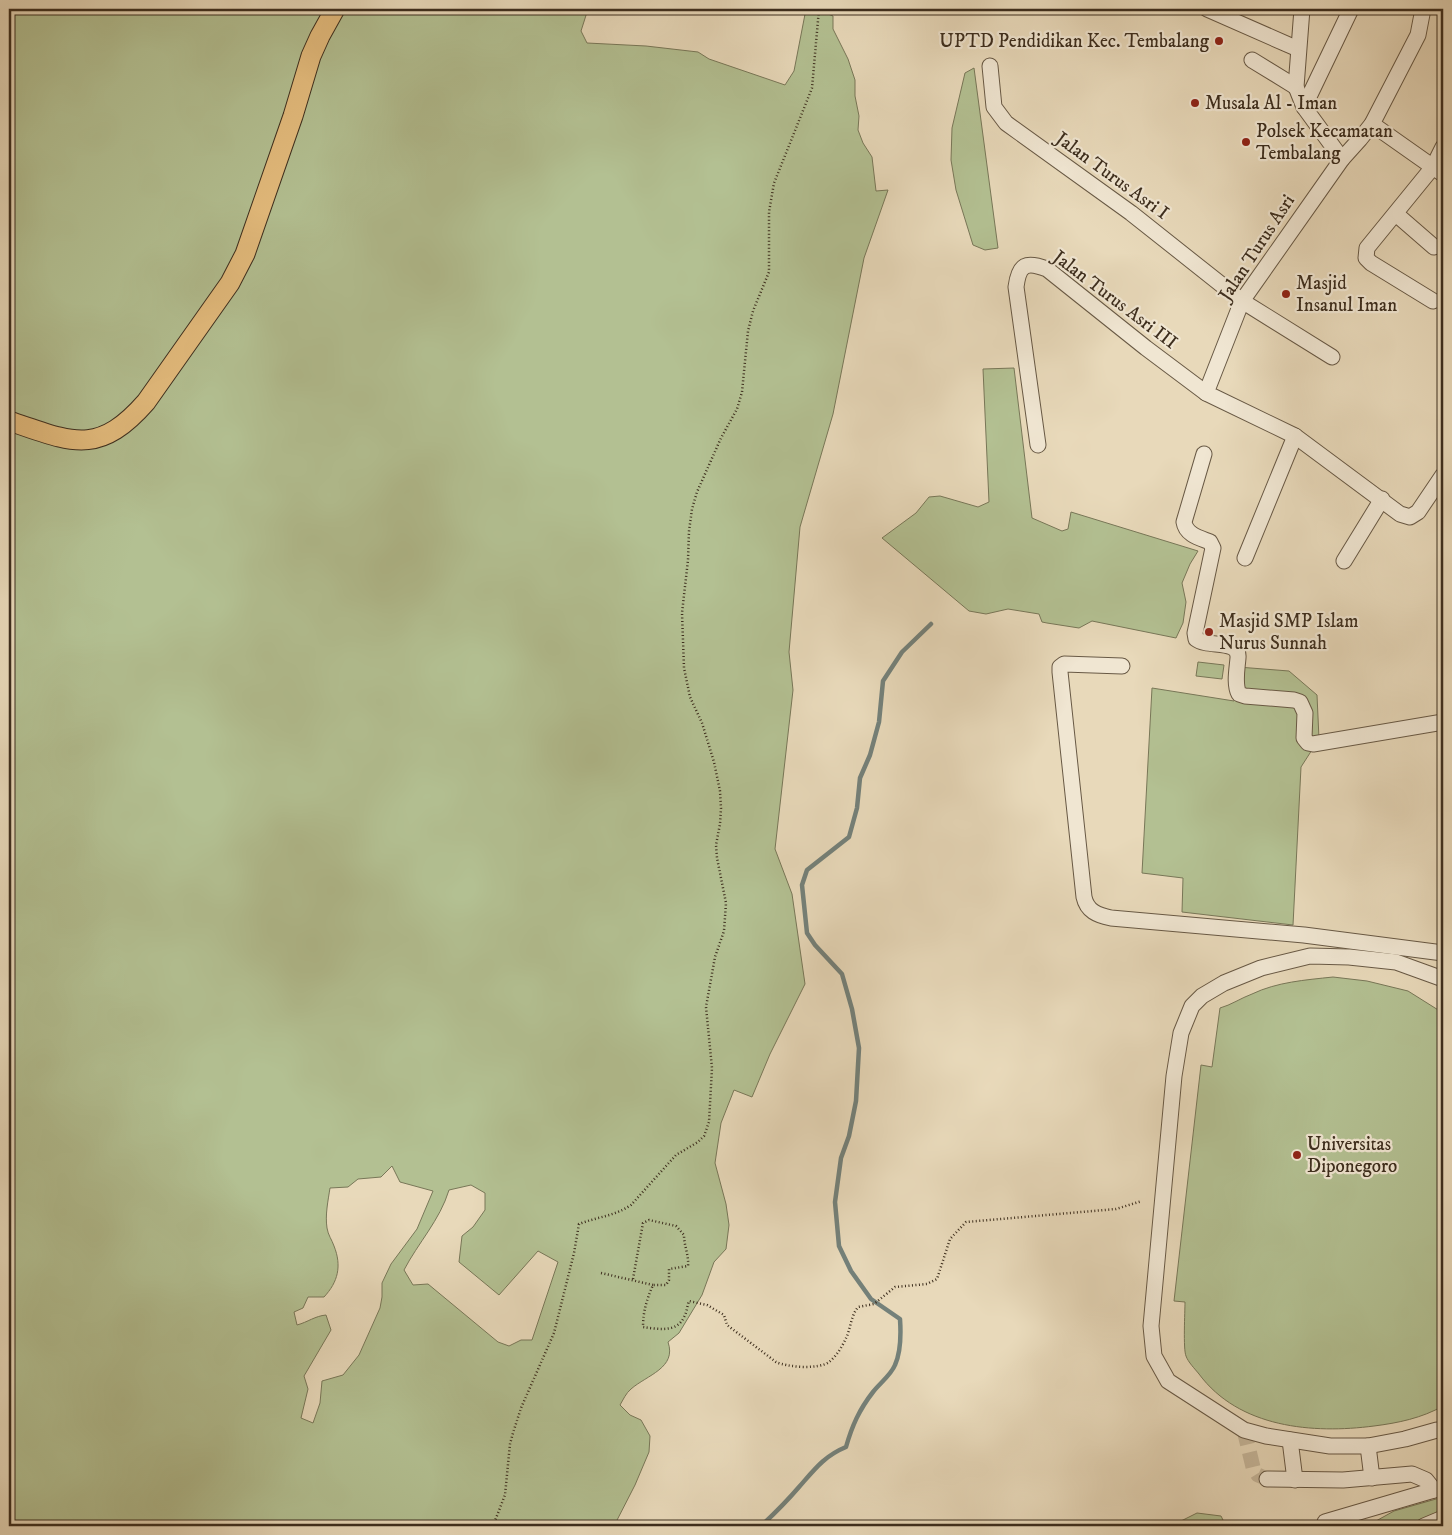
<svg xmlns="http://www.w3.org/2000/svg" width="1452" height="1535" font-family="'IM FELL DW Pica',serif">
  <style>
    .green { fill: #b3c092; stroke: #787758; fill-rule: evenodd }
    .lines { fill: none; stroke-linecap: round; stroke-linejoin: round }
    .stream { stroke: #74817a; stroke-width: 4.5 }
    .minor-tunnel { stroke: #c6b79b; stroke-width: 15; stroke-dasharray: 15 8; stroke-linecap: butt }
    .minor-casing { stroke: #685945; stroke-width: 17 }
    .major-casing { stroke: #3d2e1e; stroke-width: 21 }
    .path { stroke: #3d2e1e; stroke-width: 2.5; stroke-dasharray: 1 2.5; stroke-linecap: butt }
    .minor { stroke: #f0e6d2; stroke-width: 15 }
    .major { stroke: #e4bc7d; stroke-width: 19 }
    .poi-dot { fill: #8f2418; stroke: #f0e6d2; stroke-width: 2 }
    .labels { text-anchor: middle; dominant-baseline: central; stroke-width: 4.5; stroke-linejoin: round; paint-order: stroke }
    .poi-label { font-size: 19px; fill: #3d2e1e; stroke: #f0e6d2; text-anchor: start }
    .street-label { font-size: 19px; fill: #3d2e1e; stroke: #f0e6d2 }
  </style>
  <rect width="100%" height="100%" fill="#e8d9ba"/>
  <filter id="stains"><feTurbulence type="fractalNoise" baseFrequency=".004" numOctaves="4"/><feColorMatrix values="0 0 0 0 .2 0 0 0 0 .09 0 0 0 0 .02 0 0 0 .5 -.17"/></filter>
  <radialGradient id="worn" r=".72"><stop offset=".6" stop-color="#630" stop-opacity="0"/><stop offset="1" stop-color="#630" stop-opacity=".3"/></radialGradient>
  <g class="green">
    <path d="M 9,9 L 588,9 L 581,31 L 587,43 L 646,46 L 698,52 L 709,59 L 785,85 L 794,71 L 806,9 L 816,9 L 833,16 L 833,29 L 848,59 L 855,80 L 855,96 L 859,116 L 858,130 L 863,143 L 872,157 L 876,191 L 888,190 L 864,258 L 833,414 L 800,527 L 789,652 L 793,690 L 775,849 L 792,894 L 805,984 L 770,1054 L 752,1097 L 734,1090 L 721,1123 L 715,1163 L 726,1204 L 729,1225 L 726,1249 L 714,1262 L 702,1295 L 679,1333 L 668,1342 C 677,1368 647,1375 631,1389 C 626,1393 623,1400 620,1405 L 630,1415 L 641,1420 L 650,1436 L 649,1452 L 635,1485 L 614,1526 L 9,1526 ZM 392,1166 L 400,1182 L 433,1191 L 417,1229 L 391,1264 L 382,1283 L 382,1297 L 380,1308 L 359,1355 L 343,1375 L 322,1381 L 320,1403 L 313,1423 L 301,1418 L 308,1389 L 304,1376 L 331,1330 L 326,1315 C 315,1316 308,1322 297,1325 L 294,1312 L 303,1308 L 308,1297 L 324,1297 C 338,1282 342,1266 334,1246 C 332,1240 328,1235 327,1228 C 325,1215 328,1201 330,1188 L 348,1187 L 358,1179 L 381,1177 ZM 471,1185 L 485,1193 L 485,1210 L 473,1227 L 462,1236 L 459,1262 L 499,1295 L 538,1251 L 558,1262 L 532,1340 L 521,1340 L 509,1346 L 498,1342 L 428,1284 L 413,1285 L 404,1270 C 418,1243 440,1220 449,1190 Z"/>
    <polygon points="974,68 998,248 985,250 973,245 956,190 951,160 952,128 965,73"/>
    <polygon points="1014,368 1032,518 1062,531 1068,529 1071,512 1198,551 1190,564 1182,583 1186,602 1183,623 1176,638 1092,621 1079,628 1047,623 1042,622 1039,614 1008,609 986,614 969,611 882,538 916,513 929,497 940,496 978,507 989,502 983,369"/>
    <polygon points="1198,662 1224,665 1222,679 1196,676"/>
    <polygon points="1238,667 1289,671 1317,695 1319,739 1301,767 1293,925 1182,912 1183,878 1142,873 1152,688 1234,701"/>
    <path d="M 1333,977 L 1367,981 L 1408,991 L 1443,1013 L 1443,1406 C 1422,1418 1398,1423 1374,1426 C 1313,1434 1239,1428 1199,1374 C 1195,1369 1188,1362 1186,1356 C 1183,1349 1185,1312 1185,1302 L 1174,1301 L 1201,1065 L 1212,1067 L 1220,1008 C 1231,1005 1241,998 1252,994 C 1277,982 1305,980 1333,977 Z"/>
    <polygon points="1443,1497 1443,1516 1419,1526 1367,1526 1394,1511"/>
    <polygon points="1197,1513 1221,1516 1226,1526 1171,1526"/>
  </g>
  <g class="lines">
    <path class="stream" d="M 761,1526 C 774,1514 787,1501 799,1487 C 814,1470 824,1456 846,1447 C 852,1426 859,1410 873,1392 C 879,1384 891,1375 895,1365 C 901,1352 901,1334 900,1319 L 871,1299 L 851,1271 L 839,1246 L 835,1202 L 841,1158 L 849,1136 L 856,1101 L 859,1048 L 852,1009 L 842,974 L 815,945 L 807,933 L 802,885 L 807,870 L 849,837 L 857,808 L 860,778 L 870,755 L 879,722 L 883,681 L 902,652 L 931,624"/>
    <polyline class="minor-tunnel" points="1244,1430 1253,1467 1258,1475 1267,1479"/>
    <defs>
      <g id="minor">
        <polyline points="1207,9 1298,49"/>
        <polyline points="1302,9 1296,87 1304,107 1342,159 1242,301 1206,393 1295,436 1400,514 1410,517 1418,512 1443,475"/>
        <polyline points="1252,60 1296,87"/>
        <polyline points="990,66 994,107 1006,123 1131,213 1242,301 1332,357"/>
        <polyline points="1304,107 1351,9"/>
        <polyline points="1372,124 1433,167 1367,248 1366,258 1371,263 1433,301"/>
        <polyline points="1443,147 1433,167 1443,174"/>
        <polyline points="1342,159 1360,139 1372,124 1418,35 1423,9"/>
        <polyline points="1396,214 1434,247"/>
        <path d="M 1038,445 L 1016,287 C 1019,264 1026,261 1047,269 L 1146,348 L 1206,393"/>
        <path d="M 1204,454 L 1184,522 C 1186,535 1200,538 1210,542 L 1213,548 L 1195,633 L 1196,639 C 1208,648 1240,639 1238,658 C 1237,670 1234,684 1239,694 L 1245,696 L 1294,700 L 1300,702 L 1305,713 L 1304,738 L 1308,743 L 1313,744 L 1443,722"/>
        <polyline points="1245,558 1295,436"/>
        <polyline points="1344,561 1382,499"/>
        <path d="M 1122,666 L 1064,664 L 1060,667 L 1060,672 L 1084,897 C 1087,911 1097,915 1111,918 L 1304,935 L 1443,953"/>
        <polyline points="1437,1430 1405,1439 1368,1446 1330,1446 1266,1436 1244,1430 1168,1381 1154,1356 1151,1326 1174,1076 1181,1033 1192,1006 1202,996 1224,983 1261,968 1310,956 1349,957 1396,962 1443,979"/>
        <polyline points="1290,1440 1295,1480"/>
        <polyline points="1368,1446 1372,1478"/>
        <polyline points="1267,1479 1343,1480 1412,1474 1426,1480 1434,1490 1443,1488"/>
        <polyline points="1325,1522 1434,1490"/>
        <polyline points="1424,1526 1443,1518"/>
      </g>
      <path id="major" d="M 9,421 C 70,441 97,458 146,402 L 230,283 L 245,254 L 293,116 L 311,56 L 320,36 L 335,9"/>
    </defs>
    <use href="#minor" class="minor-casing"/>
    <use href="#major" class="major-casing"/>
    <g class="path">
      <polyline points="601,1273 653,1285"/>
      <path d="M 633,1279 L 643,1223 L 649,1220 L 676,1226 L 684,1235 C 684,1246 689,1255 688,1266 L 669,1269 L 669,1280 L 666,1285 L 653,1285 C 647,1299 643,1311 643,1327 C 657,1329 677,1333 684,1317 C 687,1312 687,1306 689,1301 L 707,1305 L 724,1315 L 727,1325 L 776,1362 C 787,1367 818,1370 829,1362 C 837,1356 843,1345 847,1336 C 851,1326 851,1316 858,1307 L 874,1304 L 895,1287 L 927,1284 L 937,1279 L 950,1239 L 966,1222 L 1116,1209 L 1142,1201"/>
      <path d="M 493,1526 L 505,1495 L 510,1444 L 513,1433 L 521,1408 L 554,1333 L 574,1253 L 579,1224 C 597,1217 615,1216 631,1205 L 676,1155 L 698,1142 L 704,1136 L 709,1122 L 712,1068 L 706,1007 L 715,957 L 724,931 L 726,903 L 717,858 L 716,845 L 720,824 L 721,808 L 720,791 L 714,762 L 702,723 L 690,697 L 684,668 L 682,613 L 688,560 L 689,531 L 692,509 L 697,492 L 721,438 L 737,409 L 742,392 L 748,331 L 753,311 L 769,272 L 769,212 L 774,183 L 812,88 L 819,9"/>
    </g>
    <use href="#minor" class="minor"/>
    <use href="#major" class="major"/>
  </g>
  <g class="poi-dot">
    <circle cx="1219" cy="41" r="5"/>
    <circle cx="1195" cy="103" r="5"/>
    <circle cx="1246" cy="142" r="5"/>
    <circle cx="1286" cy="294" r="5"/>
    <circle cx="1209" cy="632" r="5"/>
    <circle cx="1297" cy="1155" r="5"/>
  </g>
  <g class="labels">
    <g class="poi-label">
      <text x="1209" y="41" text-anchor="end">UPTD Pendidikan Kec. Tembalang</text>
      <text x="1205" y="103">Musala Al - Iman</text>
      <text x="1256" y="131">Polsek Kecamatan<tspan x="1256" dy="22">Tembalang</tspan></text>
      <text x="1296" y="283">Masjid<tspan x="1296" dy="22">Insanul Iman</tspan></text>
      <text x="1219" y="621">Masjid SMP Islam<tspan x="1219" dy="22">Nurus Sunnah</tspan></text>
      <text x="1307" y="1144">Universitas<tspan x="1307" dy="22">Diponegoro</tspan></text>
    </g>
    <g class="street-label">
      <text transform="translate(1112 176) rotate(36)">Jalan Turus Asri I</text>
      <text transform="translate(1257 248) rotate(-57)">Jalan Turus Asri</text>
      <text transform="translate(1115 300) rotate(37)">Jalan Turus Asri III</text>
    </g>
  </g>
  <rect width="1452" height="1535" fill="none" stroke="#e8d9ba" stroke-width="30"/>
  <rect x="10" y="10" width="1432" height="1515" fill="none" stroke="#3d2e1e" stroke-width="2.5"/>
  <rect x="15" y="15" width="1422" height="1505" fill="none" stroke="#3d2e1e"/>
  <rect width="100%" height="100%" filter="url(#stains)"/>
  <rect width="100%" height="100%" fill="url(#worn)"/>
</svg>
